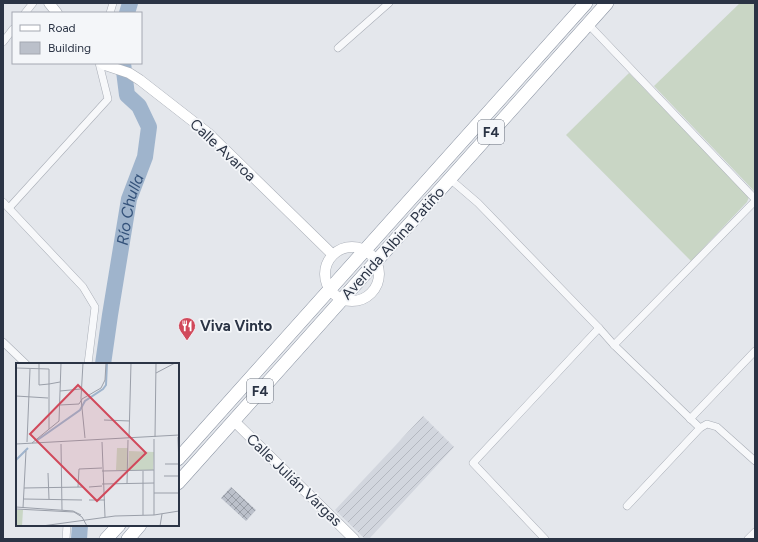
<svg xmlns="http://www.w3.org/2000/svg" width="758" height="542" font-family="Figtree,sans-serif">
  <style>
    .industrial { fill: url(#industrial-furrows) }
    .grass { fill: #c9d6c5 }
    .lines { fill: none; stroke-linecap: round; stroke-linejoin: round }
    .river { stroke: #9fb4cc; stroke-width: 16 }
    .building { fill: url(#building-cross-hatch) }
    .street-casing { stroke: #a9aeb7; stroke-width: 8 }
    .secondary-casing { stroke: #a9aeb7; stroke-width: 11 }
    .highway-casing { stroke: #8b94a3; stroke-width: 14 }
    .street { stroke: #f7f8fa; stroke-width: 7 }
    .secondary { stroke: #fff; stroke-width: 10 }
    .highway { stroke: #fff; stroke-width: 13 }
    .labels { text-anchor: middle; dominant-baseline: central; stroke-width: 3.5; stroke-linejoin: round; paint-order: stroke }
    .shield { fill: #f4f6f9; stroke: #676e7b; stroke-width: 1 }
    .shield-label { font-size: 14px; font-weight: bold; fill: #2b3445 }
    .street-label { font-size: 15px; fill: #2b3445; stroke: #f4f6f9 }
    .poi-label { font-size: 15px; font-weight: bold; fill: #2b3445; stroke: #f4f6f9; text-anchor: start }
    .water-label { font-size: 16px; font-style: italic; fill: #34527a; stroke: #f4f6f9 }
    .inset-river { fill: none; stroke: #9fb4cc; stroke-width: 2 }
    .inset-road { fill: none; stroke: #9a9fa9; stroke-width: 1 }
    .view { fill: #d1495b; fill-opacity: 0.15; stroke: #d1495b; stroke-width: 2 }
    .inset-edge { fill: none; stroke: #2b3445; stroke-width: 2 }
  </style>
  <defs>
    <pattern id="industrial-furrows" width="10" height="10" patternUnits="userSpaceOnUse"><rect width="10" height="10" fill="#d2d6de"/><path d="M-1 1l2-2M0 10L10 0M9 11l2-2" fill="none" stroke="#b4b8c0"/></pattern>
    <pattern id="building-cross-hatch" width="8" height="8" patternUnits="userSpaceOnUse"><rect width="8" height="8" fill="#bbc0ca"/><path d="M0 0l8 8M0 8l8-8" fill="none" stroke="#989da6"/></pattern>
  </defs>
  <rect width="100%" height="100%" fill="#e4e7ec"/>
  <polygon class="industrial" points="423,416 454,447 369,539 365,539 335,510"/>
  <g class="grass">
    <polygon points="740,3 755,3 755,192 654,86"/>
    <polygon points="629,73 749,197 747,202 691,261 566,135"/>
  </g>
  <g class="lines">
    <g class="river">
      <polyline points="127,13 130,3"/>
      <path id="s1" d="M 103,364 L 110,315 L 129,199 L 145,157 L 149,127 L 139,106 L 127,95 L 123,63"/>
      <polyline points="79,539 80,525"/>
    </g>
  </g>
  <polygon class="building" points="231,487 256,510 246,521 221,498"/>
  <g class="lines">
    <defs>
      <g id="street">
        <polyline points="25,13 33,3"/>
        <polyline points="110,13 113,3"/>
        <polyline points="588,24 755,199"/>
        <polyline points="3,42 13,29"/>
        <polyline points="338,48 389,3"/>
        <polyline points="450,179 478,203 599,328 614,345 700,428 707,424 717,427 755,461"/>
        <polyline points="3,202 83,287 95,307 88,364"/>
        <polyline points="9,208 108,99 99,63"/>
        <polyline points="3,342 26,364"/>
        <polyline points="614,345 755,201"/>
        <polyline points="690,419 755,351"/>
        <polyline points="627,506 700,428"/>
        <polyline points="66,539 67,525"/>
        <polyline points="545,539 473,463 599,328"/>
        <polyline points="748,539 755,532"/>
      </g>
      <g id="secondary">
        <polyline points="49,3 57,13"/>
        <polyline points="102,63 105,65 129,73 140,80 208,133 332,254"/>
        <circle cx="352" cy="274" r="27"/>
        <polyline points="234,421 354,539"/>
      </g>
      <g id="highway">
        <polyline points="178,459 586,3"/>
        <polyline points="178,483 607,3"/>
        <polyline points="106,539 119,525"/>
        <polyline points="128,539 140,525"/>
      </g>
    </defs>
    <use href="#street" class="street-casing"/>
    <use href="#secondary" class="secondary-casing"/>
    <use href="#highway" class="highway-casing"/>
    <use href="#street" class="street"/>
    <use href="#secondary" class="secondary"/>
    <use href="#highway" class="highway"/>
  </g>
  <defs>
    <symbol id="restaurant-pin" viewBox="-11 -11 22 30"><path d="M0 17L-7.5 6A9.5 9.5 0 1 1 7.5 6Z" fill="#d1495b" stroke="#f4f6f9"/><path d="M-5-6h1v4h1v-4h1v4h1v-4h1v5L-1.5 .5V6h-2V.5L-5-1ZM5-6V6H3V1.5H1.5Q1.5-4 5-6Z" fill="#fff"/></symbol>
  </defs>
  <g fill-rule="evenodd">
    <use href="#restaurant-pin" x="177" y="316" width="20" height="27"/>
  </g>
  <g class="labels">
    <g class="shield">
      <rect x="478" y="120" width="26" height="24" rx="3"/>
      <rect x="247" y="379" width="26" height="24" rx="3"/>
    </g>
    <g class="shield-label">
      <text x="491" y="132">F4</text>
      <text x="260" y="391">F4</text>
    </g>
    <g class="street-label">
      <text transform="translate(223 150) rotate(43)">Calle Avaroa</text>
      <text transform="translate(393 243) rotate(-48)">Avenida Albina Patiño</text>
      <text transform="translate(294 480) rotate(44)">Calle Julián Vargas</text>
    </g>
    <g class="poi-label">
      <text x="200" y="326">Viva Vinto</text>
    </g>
    <g class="water-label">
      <text stroke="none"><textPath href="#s1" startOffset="157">Río Chulla</textPath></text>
    </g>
  </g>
  <g transform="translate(16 363)">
    <rect width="163" height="163" fill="#e4e7ec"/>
    <path d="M 101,85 L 112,85 L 111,107 L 100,107 ZM 113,88 L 138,89 L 137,107 L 112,107 ZM 0,147 L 7,147 L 6,163 L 0,163 Z" fill="#c9d6c5"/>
    <path class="inset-river" d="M 20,78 L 64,47 L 69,38 L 87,26 L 90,22 L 91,0M 0,97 L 12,85"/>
    <path class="inset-road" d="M 23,0 L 23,22 L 33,21M 67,0 L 65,35 L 69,75M 0,5 L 33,6 L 33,21M 140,10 L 159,0M 44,28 L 65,26M 0,33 L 32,35M 44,42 L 63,41 L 66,36 L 85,25 L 89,17 L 90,0M 88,57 L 114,58M 33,66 L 33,21 L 44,19M 139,74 L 140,0M 162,74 L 163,104M 113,75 L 115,0M 11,79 L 14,6M 86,79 L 89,154M 16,80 L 43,58 L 45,0M 0,81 L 163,72M 45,81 L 46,147M 149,101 L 163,101M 86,108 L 138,107M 127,108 L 127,152M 32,110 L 33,136M 148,113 L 163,113M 86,121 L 138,120M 111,121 L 112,77M 62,124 L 63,106 L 86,105M 73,124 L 86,123M 8,125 L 67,124M 138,130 L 163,130M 8,136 L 66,137M 73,137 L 89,137M 0,144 L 57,148 L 65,152M 7,145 L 10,88M 0,146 L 58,149 L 66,154 L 71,163M 138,152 L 138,76M 26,163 L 99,153 L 138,152 L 163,148M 144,163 L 146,151"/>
    <path class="view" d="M 62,22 L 130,90 L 81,138 L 14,71 Z"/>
    <rect width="163" height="163" class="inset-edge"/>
  </g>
  <rect width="758" height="542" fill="none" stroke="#2b3445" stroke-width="8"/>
  <rect x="12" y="12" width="130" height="52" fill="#f4f6f9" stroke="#a4a8b1"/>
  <rect x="20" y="25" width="20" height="6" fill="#ffffff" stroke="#a4a8b1"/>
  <text x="48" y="32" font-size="12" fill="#2b3445">Road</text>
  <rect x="20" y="42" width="20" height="12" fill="#bbc0ca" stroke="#a4a8b1"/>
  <text x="48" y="52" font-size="12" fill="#2b3445">Building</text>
</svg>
